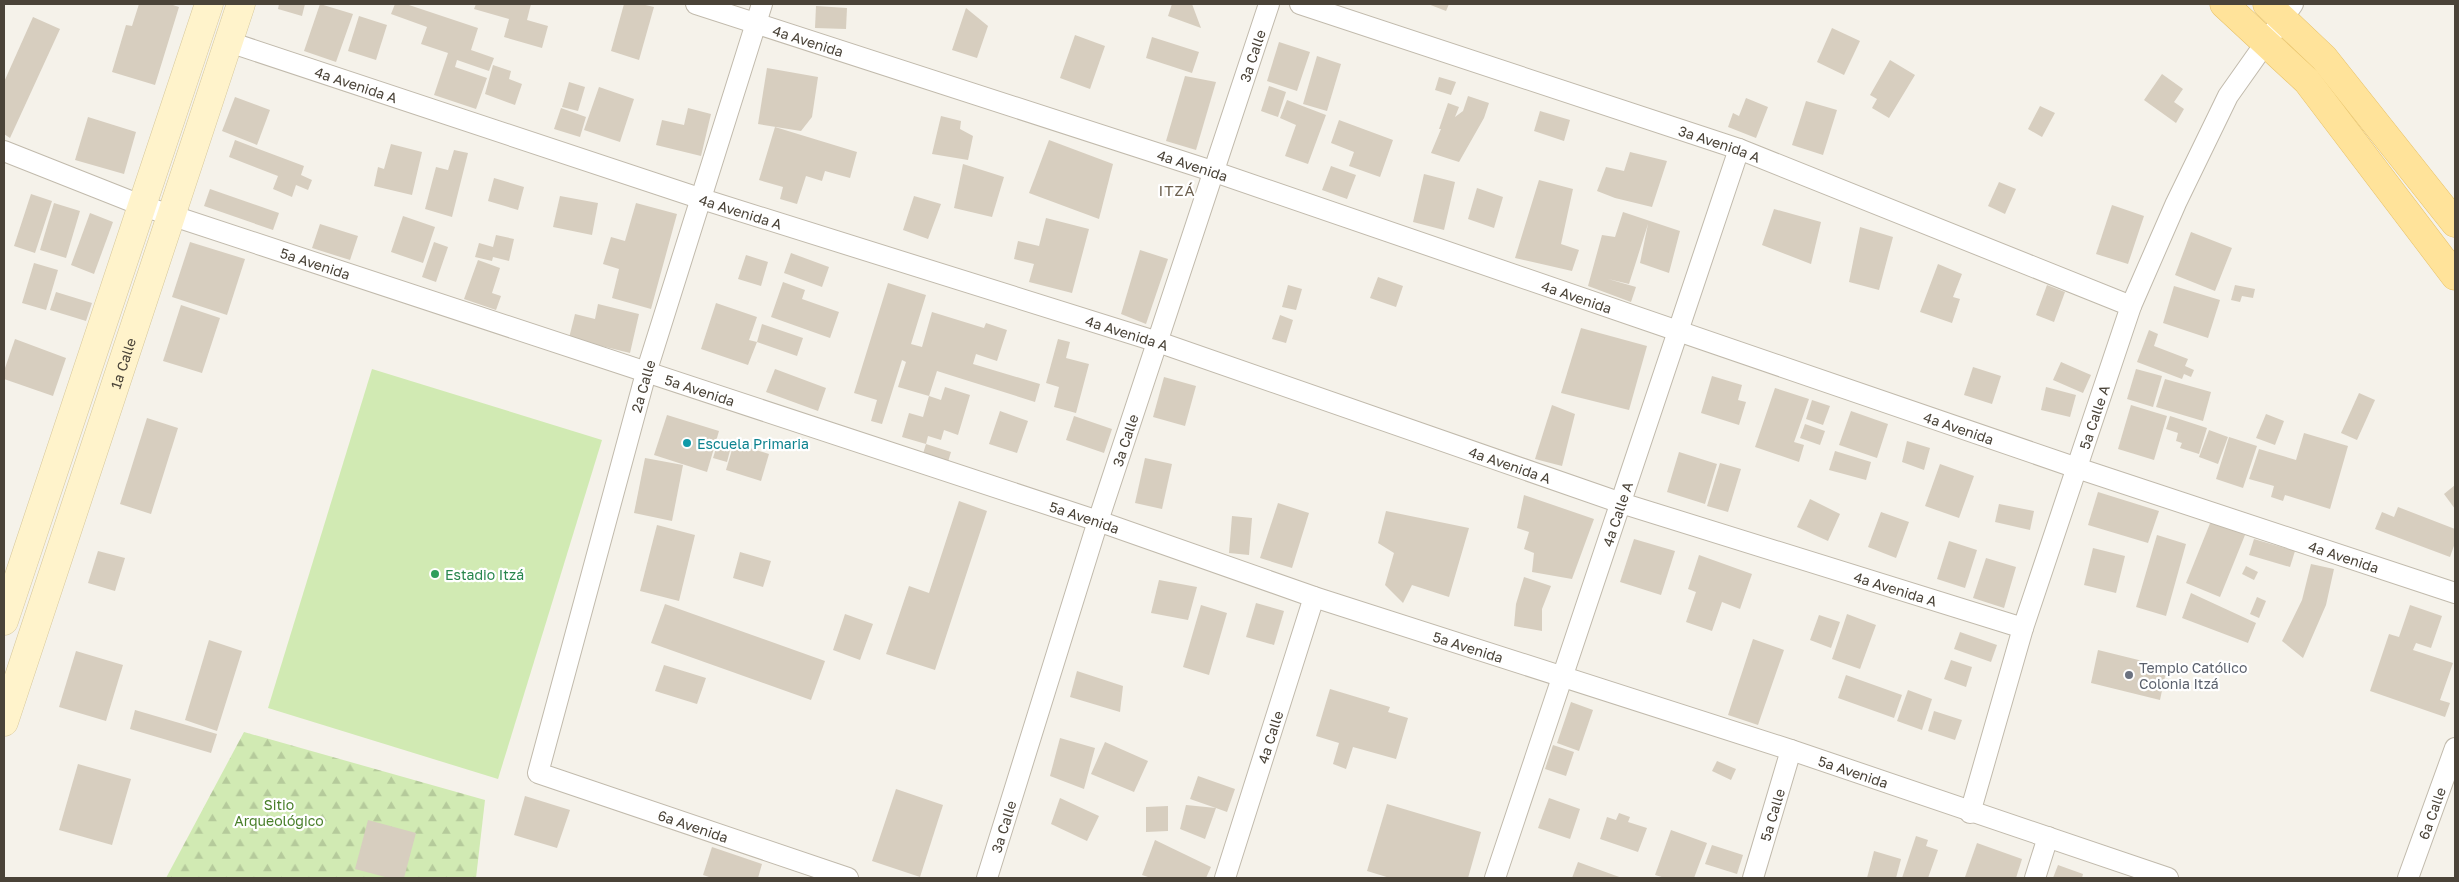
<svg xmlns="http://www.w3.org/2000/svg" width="2459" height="882" font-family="'Golos Text',sans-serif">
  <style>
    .forest { fill: url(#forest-firs) }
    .garden { fill: #d1eab3 }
    .building { fill: #d7cebf }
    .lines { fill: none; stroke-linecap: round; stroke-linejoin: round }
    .street-casing { stroke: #c1baac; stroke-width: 22 }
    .secondary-casing { stroke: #d6c79a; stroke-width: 29 }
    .primary-casing { stroke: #e7c167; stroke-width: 29 }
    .street { stroke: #fff; stroke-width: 20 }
    .secondary { stroke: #fff3cb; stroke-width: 28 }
    .primary { stroke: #ffe39a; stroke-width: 28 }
    .culture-dot { fill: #0f9aa8; stroke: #fff; stroke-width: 2 }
    .leisure-dot { fill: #2e9e5b; stroke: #fff; stroke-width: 2 }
    .worship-dot { fill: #6b7280; stroke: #fff; stroke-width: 2 }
    .labels { text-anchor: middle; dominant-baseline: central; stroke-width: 4.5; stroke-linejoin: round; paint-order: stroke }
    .street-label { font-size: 14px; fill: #4a4338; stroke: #fff }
    .culture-label { font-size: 14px; fill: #0d838f; stroke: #fff; text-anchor: start }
    .leisure-label { font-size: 14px; fill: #27864d; stroke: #fff; text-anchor: start }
    .worship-label { font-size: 14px; fill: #5b616d; stroke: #fff; text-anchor: start }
    .park-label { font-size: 14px; fill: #487e29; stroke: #fff }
    .neighbourhood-label { font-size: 15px; letter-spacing: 1px; fill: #6d614f; stroke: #fff }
  </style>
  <defs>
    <pattern id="forest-firs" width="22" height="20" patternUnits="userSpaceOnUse" patternTransform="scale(1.25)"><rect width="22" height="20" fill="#d1eab3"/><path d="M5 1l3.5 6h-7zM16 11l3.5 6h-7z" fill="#b5ca9b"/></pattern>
  </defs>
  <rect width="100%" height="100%" fill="#f5f2ea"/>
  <polygon class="forest" points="244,732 485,800 476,878 166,878"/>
  <polygon class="garden" points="372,369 602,440 498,779 268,708"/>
  <g class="building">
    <polygon points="139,4 170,4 179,7 155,85 112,72 126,25 132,26"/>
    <polygon points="279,4 305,4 302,16 278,9"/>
    <polygon points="320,4 353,14 336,62 304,51"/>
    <polygon points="395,4 406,4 478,28 471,50 494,58 489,71 457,60 455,67 487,78 476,109 434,95 448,53 421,44 427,27 391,14"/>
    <polygon points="476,4 531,4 527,20 548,26 542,48 504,37 509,19 474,9"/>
    <polygon points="624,4 641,4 654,7 639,60 611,51"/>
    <polygon points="1172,4 1192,4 1201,28 1168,16"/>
    <polygon points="1428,4 1449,4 1446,11"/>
    <polygon points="816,6 847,8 846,29 815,28"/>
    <polygon points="966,8 988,26 977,58 952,50"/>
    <polygon points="359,16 387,25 376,60 348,51"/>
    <polygon points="33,17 60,29 10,138 4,134 4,82"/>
    <polygon points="1832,28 1860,41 1844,75 1817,62"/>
    <polygon points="1075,35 1105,46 1090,89 1060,78"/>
    <polygon points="1152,37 1199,52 1192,73 1146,58"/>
    <polygon points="1279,42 1310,52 1297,91 1267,81"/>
    <polygon points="1317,56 1341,64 1327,111 1303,104"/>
    <polygon points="1890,60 1915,75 1889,118 1872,108 1877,99 1870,95"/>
    <polygon points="493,65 511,71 509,79 522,84 515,105 485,94"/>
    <polygon points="767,68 818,77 812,117 801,131 758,124"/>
    <polygon points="2162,74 2183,89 2174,102 2184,109 2176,123 2144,100"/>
    <polygon points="1185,76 1216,82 1196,150 1166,141"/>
    <polygon points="1439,77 1456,82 1451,95 1435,90"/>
    <polygon points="569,82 585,87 578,111 562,107"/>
    <polygon points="1269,86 1286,92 1278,117 1261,111"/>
    <polygon points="599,87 634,99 620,142 584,130"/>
    <polygon points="1468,96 1489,103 1484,118 1459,162 1431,153 1441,129 1439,129 1448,103 1459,107 1455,117 1463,111"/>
    <polygon points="235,97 270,110 257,145 222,131"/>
    <polygon points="1746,98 1768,107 1756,138 1728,127 1733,113 1739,116"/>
    <polygon points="1287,100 1326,115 1308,164 1285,156 1296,125 1280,118"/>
    <polygon points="1806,101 1837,110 1823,155 1792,145"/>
    <polygon points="2040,106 2055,113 2042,137 2028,129"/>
    <polygon points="561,108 586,117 580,137 554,129"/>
    <polygon points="688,108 711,114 701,156 656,145 662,120 684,125"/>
    <polygon points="1540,111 1570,120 1564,141 1534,131"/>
    <polygon points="941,116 961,121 960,129 973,136 968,160 932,154"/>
    <polygon points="88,117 136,132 124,174 75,160"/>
    <polygon points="1339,120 1393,140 1380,177 1349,166 1354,152 1331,143"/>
    <polygon points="775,127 857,152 850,178 825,171 822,181 806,176 797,204 780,199 783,187 759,180"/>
    <polygon points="235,140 304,166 301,175 312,180 308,190 296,185 292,197 273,189 278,176 229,157"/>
    <polygon points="1049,140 1113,164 1099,219 1029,193"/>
    <polygon points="391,144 422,152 412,195 374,186 378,167 384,169"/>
    <polygon points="454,150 468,153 452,217 425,209 436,167 448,170"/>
    <polygon points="1630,152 1667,161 1652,207 1615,198 1597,191 1606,167 1624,171"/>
    <polygon points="963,164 1004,177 992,217 954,208"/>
    <polygon points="1331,166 1356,175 1347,199 1322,190"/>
    <polygon points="1424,174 1455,182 1444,230 1413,222"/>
    <polygon points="494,178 524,187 518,210 488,201"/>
    <polygon points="1539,180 1573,189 1561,244 1579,250 1572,271 1515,258"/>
    <polygon points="1999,182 2016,189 2005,214 1988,206"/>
    <polygon points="1477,188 1503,197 1494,228 1468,219"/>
    <polygon points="210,189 279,213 273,230 204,206"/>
    <polygon points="31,194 52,201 35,253 14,246"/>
    <polygon points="560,196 598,203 592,235 553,227"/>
    <polygon points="914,196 941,204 928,239 903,230"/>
    <polygon points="54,203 80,211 66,258 40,250"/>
    <polygon points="636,203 677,214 651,309 612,298 619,269 603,264 611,237 625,241"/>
    <polygon points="2112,205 2144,216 2128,264 2096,254"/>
    <polygon points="1774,209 1821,222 1811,264 1762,245"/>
    <polygon points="1623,212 1680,231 1669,273 1640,263 1648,224 1629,284 1608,279 1636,287 1631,302 1588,286 1602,235 1615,237"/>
    <polygon points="90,213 113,222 94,274 71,265"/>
    <polygon points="403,216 435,227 423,263 391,252"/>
    <polygon points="1046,218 1089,229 1072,293 1029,282 1034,264 1014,259 1018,241 1039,246"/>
    <polygon points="320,224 358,236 350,260 312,248"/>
    <polygon points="1860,227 1893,237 1879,290 1849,282"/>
    <polygon points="2191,232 2232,248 2215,291 2175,275"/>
    <polygon points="496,235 514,239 509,261 493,257 492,261 475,257 479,243 493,247"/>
    <polygon points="190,242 245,259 227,315 172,297"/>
    <polygon points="434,242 448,247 436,282 422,277"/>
    <polygon points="1140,250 1168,259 1146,324 1121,314"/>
    <polygon points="791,253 829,267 822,287 784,273"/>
    <polygon points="746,255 768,262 761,286 738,279"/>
    <polygon points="478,260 500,268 492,293 501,296 496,310 464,299"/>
    <polygon points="34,263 58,270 46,310 22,303"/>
    <polygon points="1938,264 1962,274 1953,297 1960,299 1952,323 1920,312"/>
    <polygon points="1378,277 1403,286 1396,307 1370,298"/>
    <polygon points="783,282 805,290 802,299 839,312 830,338 771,317"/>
    <polygon points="888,283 926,295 911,344 922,347 932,312 984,328 986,323 1007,330 997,361 976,354 973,364 1040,384 1035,402 937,371 929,396 941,400 945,387 970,395 958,435 944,430 941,440 928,436 926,444 902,437 909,413 923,417 929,396 898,387 906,362 902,360 882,424 871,421 877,400 854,393"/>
    <polygon points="1288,285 1302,289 1296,310 1282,307"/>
    <polygon points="2047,285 2065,292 2054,322 2036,315"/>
    <polygon points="2235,285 2255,289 2253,298 2242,296 2240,302 2231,300"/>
    <polygon points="2174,286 2220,300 2208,338 2163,323"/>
    <polygon points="56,292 92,303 86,321 50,310"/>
    <polygon points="716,303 757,317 749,340 757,342 748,365 701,349"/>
    <polygon points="598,304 639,314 630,353 569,338 575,314 595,319"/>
    <polygon points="181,305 220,318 202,373 163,361"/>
    <polygon points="1280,315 1293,320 1286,343 1272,339"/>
    <polygon points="762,324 803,338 797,356 757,342"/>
    <polygon points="1581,328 1647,346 1629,410 1561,393"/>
    <polygon points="2149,330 2158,334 2154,346 2188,359 2185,366 2194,370 2191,377 2184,374 2182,379 2137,362"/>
    <polygon points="15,339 66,358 53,396 4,379 4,371"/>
    <polygon points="1058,339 1070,342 1066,358 1089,364 1076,413 1054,407 1059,387 1046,383"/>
    <polygon points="2061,362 2091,375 2083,393 2053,380"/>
    <polygon points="1973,367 2001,376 1992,404 1964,395"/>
    <polygon points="775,369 826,388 818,411 766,392"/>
    <polygon points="2136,369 2162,376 2153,407 2127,399"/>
    <polygon points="1712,376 1742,385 1738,400 1746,402 1739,425 1701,413"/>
    <polygon points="1164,377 1196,386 1185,426 1153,417"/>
    <polygon points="2165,379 2211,392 2203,421 2156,407"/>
    <polygon points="2046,387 2076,395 2070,417 2041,410"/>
    <polygon points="1775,388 1809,399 1794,442 1804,445 1799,462 1755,447"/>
    <polygon points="2359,393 2375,400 2357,440 2341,433"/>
    <polygon points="1812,400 1830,406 1823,425 1806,419"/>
    <polygon points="1552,405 1575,414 1562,466 1535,459"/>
    <polygon points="2131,405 2167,416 2154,460 2118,449"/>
    <polygon points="1000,411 1028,421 1017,453 989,444"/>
    <polygon points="1851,411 1888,424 1877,458 1839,445"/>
    <polygon points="2266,414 2284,421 2275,445 2256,438"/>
    <polygon points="667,415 719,431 707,472 654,455"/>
    <polygon points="1074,416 1112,429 1104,453 1066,440"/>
    <polygon points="2170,416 2207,428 2199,454 2180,448 2182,443 2176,441 2178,433 2166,429"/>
    <polygon points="147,418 178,428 151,514 120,504"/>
    <polygon points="1805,424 1825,431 1820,445 1800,438"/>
    <polygon points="2209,430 2228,437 2218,464 2199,457"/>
    <polygon points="2304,433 2348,446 2330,509 2285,495 2283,501 2271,497 2274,486 2249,479 2259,449 2296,460"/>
    <polygon points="2229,437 2257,446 2243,488 2216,479"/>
    <polygon points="719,439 732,443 727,462 713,458"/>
    <polygon points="1907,441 1930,448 1924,470 1902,462"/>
    <polygon points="734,443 769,454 761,481 726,470"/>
    <polygon points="926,444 951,452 947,465 922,457"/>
    <polygon points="1835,451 1871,462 1866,480 1829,470"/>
    <polygon points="1679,452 1717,464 1705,504 1667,492"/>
    <polygon points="645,458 683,465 672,521 634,513"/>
    <polygon points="1145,458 1172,464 1162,509 1135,503"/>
    <polygon points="1720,463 1741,469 1728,512 1707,506"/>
    <polygon points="1940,464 1974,476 1959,518 1925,506"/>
    <polygon points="2455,485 2455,509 2444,494"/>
    <polygon points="2098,492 2159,511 2148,543 2088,525"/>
    <polygon points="1524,495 1594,519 1572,579 1532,572 1534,553 1524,549 1529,532 1517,528"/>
    <polygon points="1810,499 1840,514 1828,541 1797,527"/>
    <polygon points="959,501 987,511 935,670 886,654 909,586 929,593"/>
    <polygon points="1278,503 1309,513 1292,568 1260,558"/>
    <polygon points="1999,504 2034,511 2030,530 1995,522"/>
    <polygon points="2398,507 2455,529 2455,543 2450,557 2375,529 2382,512 2394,517"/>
    <polygon points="1386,511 1469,528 1449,597 1412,585 1403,603 1385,585 1394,553 1378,543"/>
    <polygon points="1881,512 1909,522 1896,558 1868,547"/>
    <polygon points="1232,516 1252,518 1249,555 1229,553"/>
    <polygon points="2211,521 2245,535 2220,597 2186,583"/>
    <polygon points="657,525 695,535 679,601 640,591"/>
    <polygon points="2157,535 2186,544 2166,616 2136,607"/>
    <polygon points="1634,539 1675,551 1661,595 1620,582"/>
    <polygon points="2254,539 2295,551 2290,567 2249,555"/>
    <polygon points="1949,541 1977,550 1965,588 1937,579"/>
    <polygon points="2093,548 2125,556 2116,593 2084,585"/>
    <polygon points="98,551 125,558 115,591 88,583"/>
    <polygon points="740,552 771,561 763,587 733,578"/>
    <polygon points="1699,555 1752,574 1740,609 1722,602 1712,631 1686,622 1696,592 1688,589"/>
    <polygon points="1986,558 2016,567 2004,608 1973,598"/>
    <polygon points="2311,564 2334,569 2326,605 2303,658 2282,641 2302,600"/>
    <polygon points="2246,566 2258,572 2254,580 2242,574"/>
    <polygon points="1524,577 1551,586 1542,609 1542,631 1514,626 1516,604"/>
    <polygon points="1159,580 1197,587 1188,620 1151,613"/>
    <polygon points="2191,593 2256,623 2248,643 2182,618"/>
    <polygon points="2257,597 2266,601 2259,618 2250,614"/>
    <polygon points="1256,603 1284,611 1274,645 1246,637"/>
    <polygon points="665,604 825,661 811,700 651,643"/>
    <polygon points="1201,605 1227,613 1209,675 1183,667"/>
    <polygon points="2410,605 2442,616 2431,648 2416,643 2413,650 2453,663 2440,700 2450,703 2445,717 2370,691 2389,634 2399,637"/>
    <polygon points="845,614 873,624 860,660 833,650"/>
    <polygon points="1847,614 1876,625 1860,669 1832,659"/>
    <polygon points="1819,615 1840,622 1831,648 1810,640"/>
    <polygon points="1960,632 1997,645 1991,662 1954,649"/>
    <polygon points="1753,639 1784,650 1758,725 1728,715"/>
    <polygon points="209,640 242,651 217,731 185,720"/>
    <polygon points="2098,650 2167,667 2160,700 2091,683"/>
    <polygon points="76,651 123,665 106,721 59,707"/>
    <polygon points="1951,660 1972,667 1966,687 1944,679"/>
    <polygon points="664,665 706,678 697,704 655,691"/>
    <polygon points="1077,671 1123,686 1120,712 1070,697"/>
    <polygon points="1846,675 1902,695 1894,718 1838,698"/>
    <polygon points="1330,689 1390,707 1388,712 1408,718 1396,759 1353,747 1346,769 1333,764 1339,743 1316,736"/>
    <polygon points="1908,690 1932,699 1922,730 1897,721"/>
    <polygon points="1571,702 1593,710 1579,751 1557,743"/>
    <polygon points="135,710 217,734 211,753 130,729"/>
    <polygon points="1934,711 1962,720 1955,740 1928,731"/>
    <polygon points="1060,738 1095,748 1084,789 1050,776"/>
    <polygon points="1105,742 1148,761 1134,792 1091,774"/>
    <polygon points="1553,745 1574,752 1566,776 1545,769"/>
    <polygon points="1717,761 1736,769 1731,780 1712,771"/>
    <polygon points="78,764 131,779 112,845 59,830"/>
    <polygon points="1198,776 1235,789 1227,812 1216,808 1205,839 1180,829 1186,805 1216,808 1190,799"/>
    <polygon points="896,789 943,805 920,877 872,861"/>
    <polygon points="525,796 570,810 557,848 514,835"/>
    <polygon points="1060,798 1099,816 1087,841 1051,824"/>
    <polygon points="1549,798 1580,809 1570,839 1538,828"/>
    <polygon points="1387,804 1481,832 1468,878 1390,878 1367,871"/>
    <polygon points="1168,806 1168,831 1146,832 1146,807"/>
    <polygon points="1619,813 1630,817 1628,822 1647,828 1638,852 1600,839 1607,817 1616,820"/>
    <polygon points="368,820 416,833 404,878 389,878 355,869"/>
    <polygon points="1671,830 1707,843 1694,878 1665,878 1655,875"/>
    <polygon points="1916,836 1928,840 1926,846 1938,850 1928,878 1902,878"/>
    <polygon points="1155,840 1211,867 1206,878 1151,878 1142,875"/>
    <polygon points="1977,843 2022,859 2016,878 1965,877"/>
    <polygon points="1712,845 1743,855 1737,874 1705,864"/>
    <polygon points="712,847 762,864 758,878 712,878 703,875"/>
    <polygon points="1874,851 1901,859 1896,878 1867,878"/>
    <polygon points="1578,862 1622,878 1572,878"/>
    <polygon points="2058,865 2083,874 2082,878 2053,878"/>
  </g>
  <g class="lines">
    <defs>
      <g id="street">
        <path id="s1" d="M 696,4 L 1212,171 L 2077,468 L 2455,593"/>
        <path id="s2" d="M 762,4 L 646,373 L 538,773 L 848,878"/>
        <path id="s3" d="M 1300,4 L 1739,149 L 2131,306"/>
        <path id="s4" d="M 229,42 L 702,199 L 1158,342 L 1621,503 L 2023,628"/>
        <path id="s5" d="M 4,151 L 143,206 L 1098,521 L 1314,597 L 1791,750 L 2168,878"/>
        <path id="s6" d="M 1970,813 L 2023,628 L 2131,306 L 2176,203 L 2228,96 L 2293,4"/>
        <path id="s7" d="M 987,878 L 1098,521 L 1269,4"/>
        <path id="s8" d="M 1225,878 L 1314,597"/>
        <path id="s9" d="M 1495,878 L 1739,149"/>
        <path id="s10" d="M 1753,878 L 1791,750"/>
        <polyline points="2035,878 2048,837"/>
        <path id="s11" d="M 2408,878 L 2455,748"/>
      </g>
      <g id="secondary">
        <polyline points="4,621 209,4"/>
        <path id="s12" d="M 4,722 L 241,4"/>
      </g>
      <g id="primary">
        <polyline points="2224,4 2307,81 2455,276"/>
        <polyline points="2267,4 2324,58 2455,223"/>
      </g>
    </defs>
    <use href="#street" class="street-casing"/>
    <use href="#secondary" class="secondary-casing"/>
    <use href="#primary" class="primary-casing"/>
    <use href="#street" class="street"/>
    <use href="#secondary" class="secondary"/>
    <use href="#primary" class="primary"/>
  </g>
  <circle class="culture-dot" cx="687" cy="443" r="5"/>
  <circle class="leisure-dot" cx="435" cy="574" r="5"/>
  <circle class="worship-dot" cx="2129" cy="675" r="5"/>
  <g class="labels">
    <g class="street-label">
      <text stroke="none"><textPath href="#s1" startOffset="118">4a Avenida</textPath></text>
      <text stroke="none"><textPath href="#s7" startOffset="864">3a Calle</textPath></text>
      <text stroke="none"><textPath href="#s4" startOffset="134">4a Avenida A</textPath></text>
      <text stroke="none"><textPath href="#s3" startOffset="442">3a Avenida A</textPath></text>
      <text stroke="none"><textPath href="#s1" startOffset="522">4a Avenida</textPath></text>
      <text stroke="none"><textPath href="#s4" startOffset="539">4a Avenida A</textPath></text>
      <text stroke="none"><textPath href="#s5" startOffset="331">5a Avenida</textPath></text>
      <text stroke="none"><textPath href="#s1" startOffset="928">4a Avenida</textPath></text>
      <text stroke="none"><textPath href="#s4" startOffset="944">4a Avenida A</textPath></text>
      <text stroke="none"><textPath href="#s12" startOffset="378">1a Calle</textPath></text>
      <text transform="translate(643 386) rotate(-74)">2a Calle</text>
      <text stroke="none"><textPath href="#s5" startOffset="736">5a Avenida</textPath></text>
      <text stroke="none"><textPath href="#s6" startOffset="415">5a Calle A</textPath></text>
      <text stroke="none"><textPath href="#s1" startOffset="1332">4a Avenida</textPath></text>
      <text stroke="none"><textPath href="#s7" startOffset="459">3a Calle</textPath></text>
      <text stroke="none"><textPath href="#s4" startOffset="1349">4a Avenida A</textPath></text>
      <text stroke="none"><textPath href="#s9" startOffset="384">4a Calle A</textPath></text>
      <text stroke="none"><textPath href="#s5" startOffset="1141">5a Avenida</textPath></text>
      <text stroke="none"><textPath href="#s1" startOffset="1738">4a Avenida</textPath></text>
      <text stroke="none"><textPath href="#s4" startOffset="1754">4a Avenida A</textPath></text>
      <text stroke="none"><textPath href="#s5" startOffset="1546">5a Avenida</textPath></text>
      <text stroke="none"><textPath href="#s8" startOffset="148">4a Calle</textPath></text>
      <text stroke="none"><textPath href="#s5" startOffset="1951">5a Avenida</textPath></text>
      <text stroke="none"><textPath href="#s11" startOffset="69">6a Calle</textPath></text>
      <text stroke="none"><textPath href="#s10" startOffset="66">5a Calle</textPath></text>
      <text stroke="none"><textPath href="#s2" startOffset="965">6a Avenida</textPath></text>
      <text stroke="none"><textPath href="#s7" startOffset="54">3a Calle</textPath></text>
    </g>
    <g class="culture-label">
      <text x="697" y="443">Escuela Primaria</text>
    </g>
    <g class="leisure-label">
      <text x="445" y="574">Estadio Itzá</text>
    </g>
    <g class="worship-label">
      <text x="2139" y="667">Templo Católico<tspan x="2139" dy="16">Colonia Itzá</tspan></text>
    </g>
    <g class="park-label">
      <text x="279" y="804">Sitio<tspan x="279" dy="16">Arqueológico</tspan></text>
    </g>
    <g class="neighbourhood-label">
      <text x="1177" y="190">ITZÁ</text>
    </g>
  </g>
  <rect width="2459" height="882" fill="none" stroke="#4a4338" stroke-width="10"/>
</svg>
